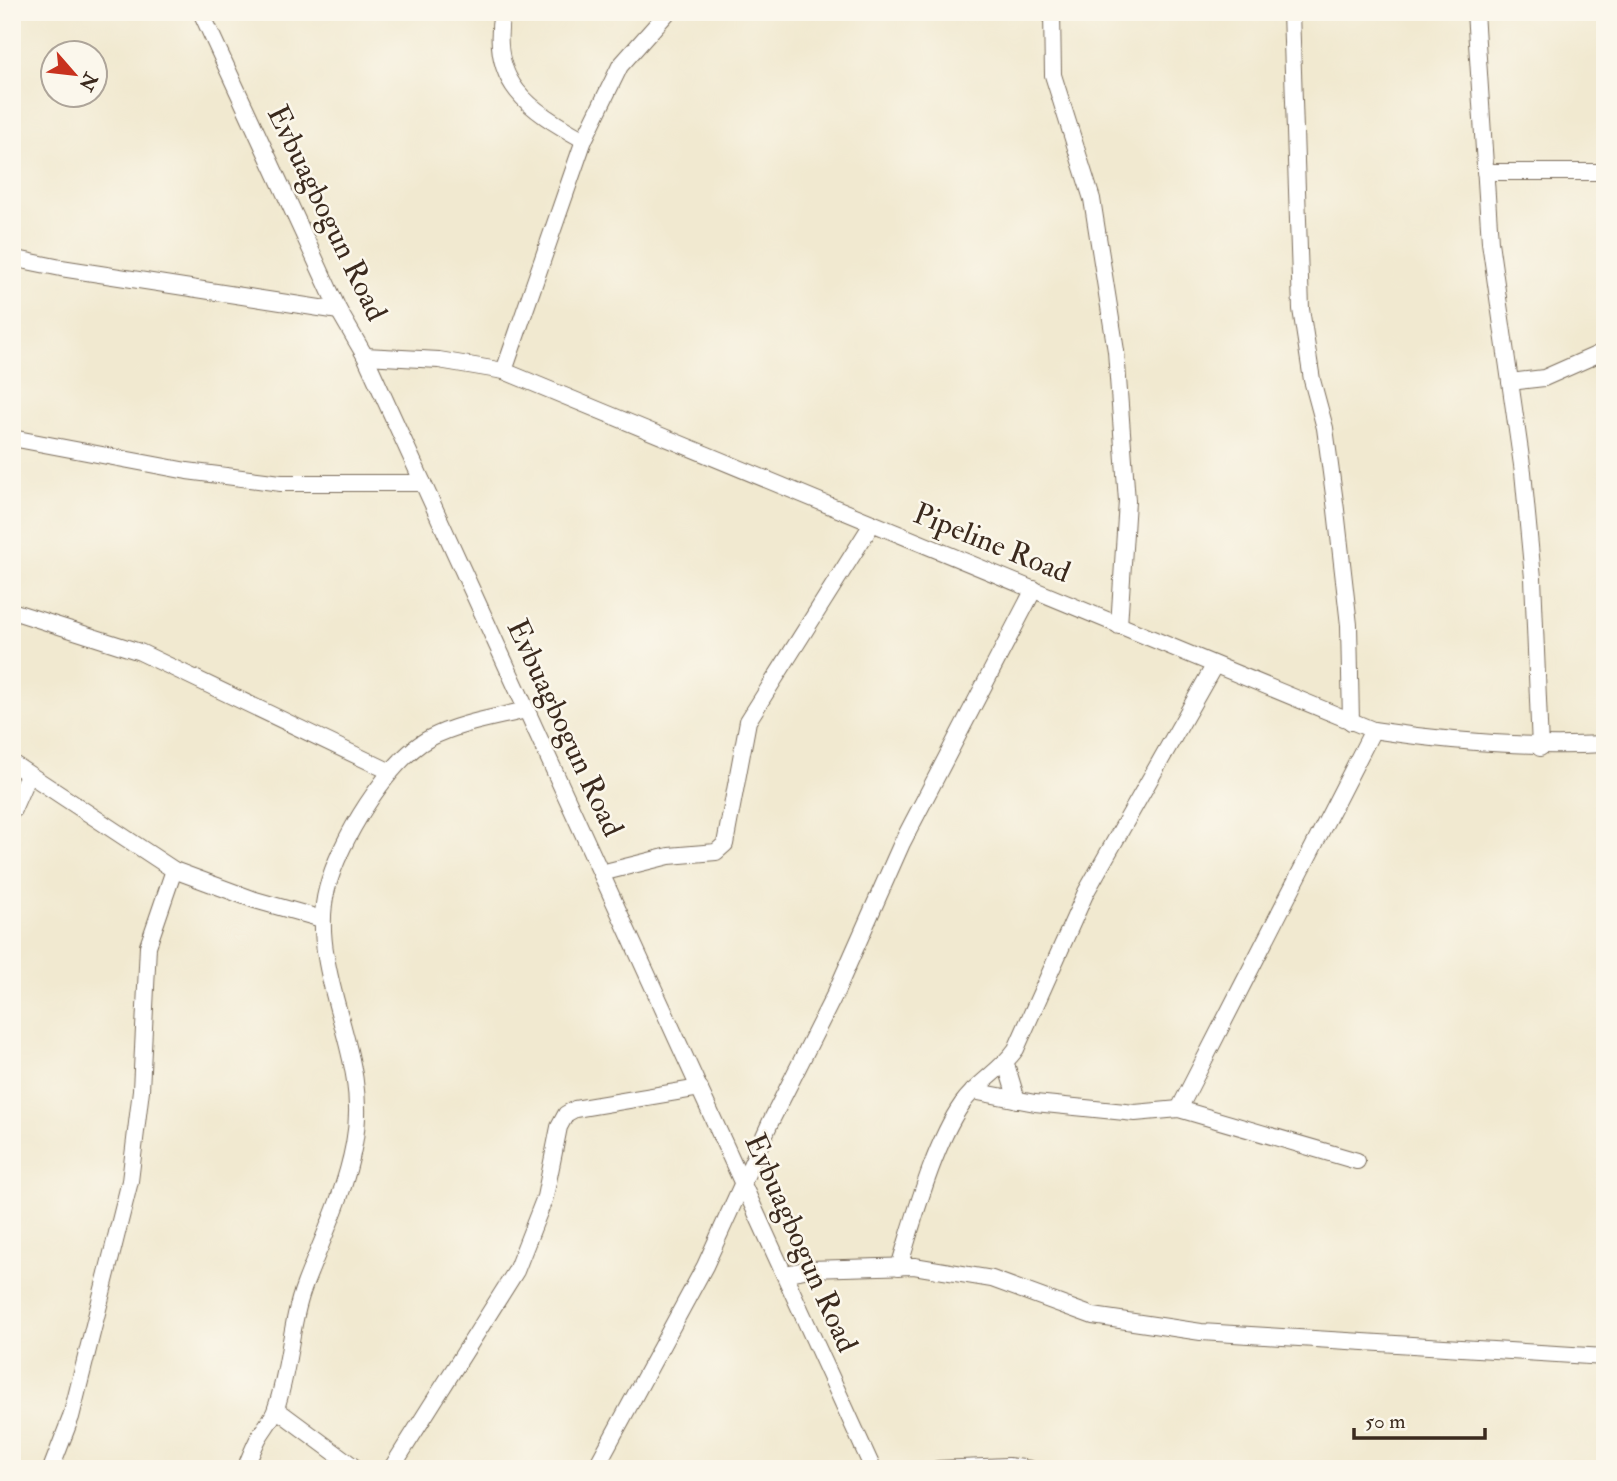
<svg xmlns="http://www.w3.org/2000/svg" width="1617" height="1481" font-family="'IM FELL Double Pica',serif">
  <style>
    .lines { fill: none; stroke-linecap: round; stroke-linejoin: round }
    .minor-casing { stroke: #7b6d5c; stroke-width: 18 }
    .minor { stroke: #fff; stroke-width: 16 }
    .labels { text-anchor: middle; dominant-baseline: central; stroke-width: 5; stroke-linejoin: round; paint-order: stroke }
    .street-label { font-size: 30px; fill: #3b2a1e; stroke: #fbf7ec }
  </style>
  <rect width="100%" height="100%" fill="#fbf7ec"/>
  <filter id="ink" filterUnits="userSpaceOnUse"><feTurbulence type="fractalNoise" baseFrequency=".0143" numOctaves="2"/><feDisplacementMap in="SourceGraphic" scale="14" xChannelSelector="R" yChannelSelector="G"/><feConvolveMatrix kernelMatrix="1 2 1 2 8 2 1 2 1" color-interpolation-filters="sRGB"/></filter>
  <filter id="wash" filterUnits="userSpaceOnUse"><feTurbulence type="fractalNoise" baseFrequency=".00686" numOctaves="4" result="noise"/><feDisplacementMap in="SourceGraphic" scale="28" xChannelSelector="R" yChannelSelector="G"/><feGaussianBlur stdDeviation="1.57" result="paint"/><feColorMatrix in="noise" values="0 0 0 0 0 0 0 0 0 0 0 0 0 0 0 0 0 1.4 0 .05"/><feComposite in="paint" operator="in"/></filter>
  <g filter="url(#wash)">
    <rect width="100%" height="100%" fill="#f1e9d0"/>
  </g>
  <g filter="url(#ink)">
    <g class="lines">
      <defs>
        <g id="minor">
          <polyline points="201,12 339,311 365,356 873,1469"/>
          <path d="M 502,12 C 489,83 528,109 584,140 L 504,371"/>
          <polyline points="1052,12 1053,75 1092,199 1116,351 1127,501 1119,626"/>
          <polyline points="1291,12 1301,309 1312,380 1325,428 1336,510 1349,625 1351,722"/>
          <polyline points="1475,12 1490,242 1523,472 1533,578 1540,748"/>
          <polyline points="584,140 620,66 668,12"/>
          <polyline points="1485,172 1605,172"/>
          <polyline points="12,258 61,268 339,311"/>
          <path d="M 365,356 L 439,360 L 504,371 L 1373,730 C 1451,742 1526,748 1605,744"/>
          <polyline points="1510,382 1544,378 1605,351"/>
          <polyline points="12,438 187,471 281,483 423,483"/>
          <polyline points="12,611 140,652 389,771"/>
          <polyline points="12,763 174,870 255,900 322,919"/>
          <polyline points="12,812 28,775"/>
          <polyline points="601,873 669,856 716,852 725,844 748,721 872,524"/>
          <polyline points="1006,1064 1017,1100"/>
          <polyline points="973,1091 1035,1103 1135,1113 1179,1109 1357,1161"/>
          <polyline points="1179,1109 1373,730"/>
          <path d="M 899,1267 C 914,1219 934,1144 962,1104 C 977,1082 1001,1071 1016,1049 L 1086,892 L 1214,666"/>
          <polyline points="785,1274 809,1269 914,1266 992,1279 1093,1316 1201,1332 1605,1357"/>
          <polyline points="276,1409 357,1469"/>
          <polyline points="51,1469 71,1417 130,1181 141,1090 148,946 174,870"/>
          <path d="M 245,1469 C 249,1459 253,1449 258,1439 C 263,1429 273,1419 276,1408 C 290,1368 290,1323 305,1284 C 323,1237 345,1193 354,1144 C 367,1076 336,1020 326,957 C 322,934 321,911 327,889 C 338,843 388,760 430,738 C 459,723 494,718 526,710"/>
          <polyline points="391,1469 516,1271 545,1197 559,1127 566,1114 575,1109 700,1088"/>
          <polyline points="595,1469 705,1266 770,1123 836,992 902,843 1034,589"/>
          <polyline points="938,1469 1008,1466 1030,1469"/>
        </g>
      </defs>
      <use href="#minor" class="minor-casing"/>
      <use href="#minor" class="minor"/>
    </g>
  </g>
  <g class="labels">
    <g class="street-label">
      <text transform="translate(327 213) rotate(64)">Evbuagbogun Road</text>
      <text transform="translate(992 543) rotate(22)">Pipeline Road</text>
      <text transform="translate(565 728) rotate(65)">Evbuagbogun Road</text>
      <text transform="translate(801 1243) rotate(66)">Evbuagbogun Road</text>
    </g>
  </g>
  <rect width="1617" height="1481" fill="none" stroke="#fbf7ec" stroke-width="42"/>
  <g transform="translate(74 74) rotate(118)"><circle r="33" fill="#fbf7ec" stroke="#aea59a" stroke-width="2"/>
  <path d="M0-5L12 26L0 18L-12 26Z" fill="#c8321e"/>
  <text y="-10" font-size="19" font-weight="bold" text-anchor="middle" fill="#3b2a1e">N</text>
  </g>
  <path d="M1354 1428v10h131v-10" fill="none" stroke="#3b2a1e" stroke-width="3.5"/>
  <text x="1365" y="1428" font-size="21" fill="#3b2a1e" stroke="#fbf7ec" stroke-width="5" paint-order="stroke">50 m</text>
</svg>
